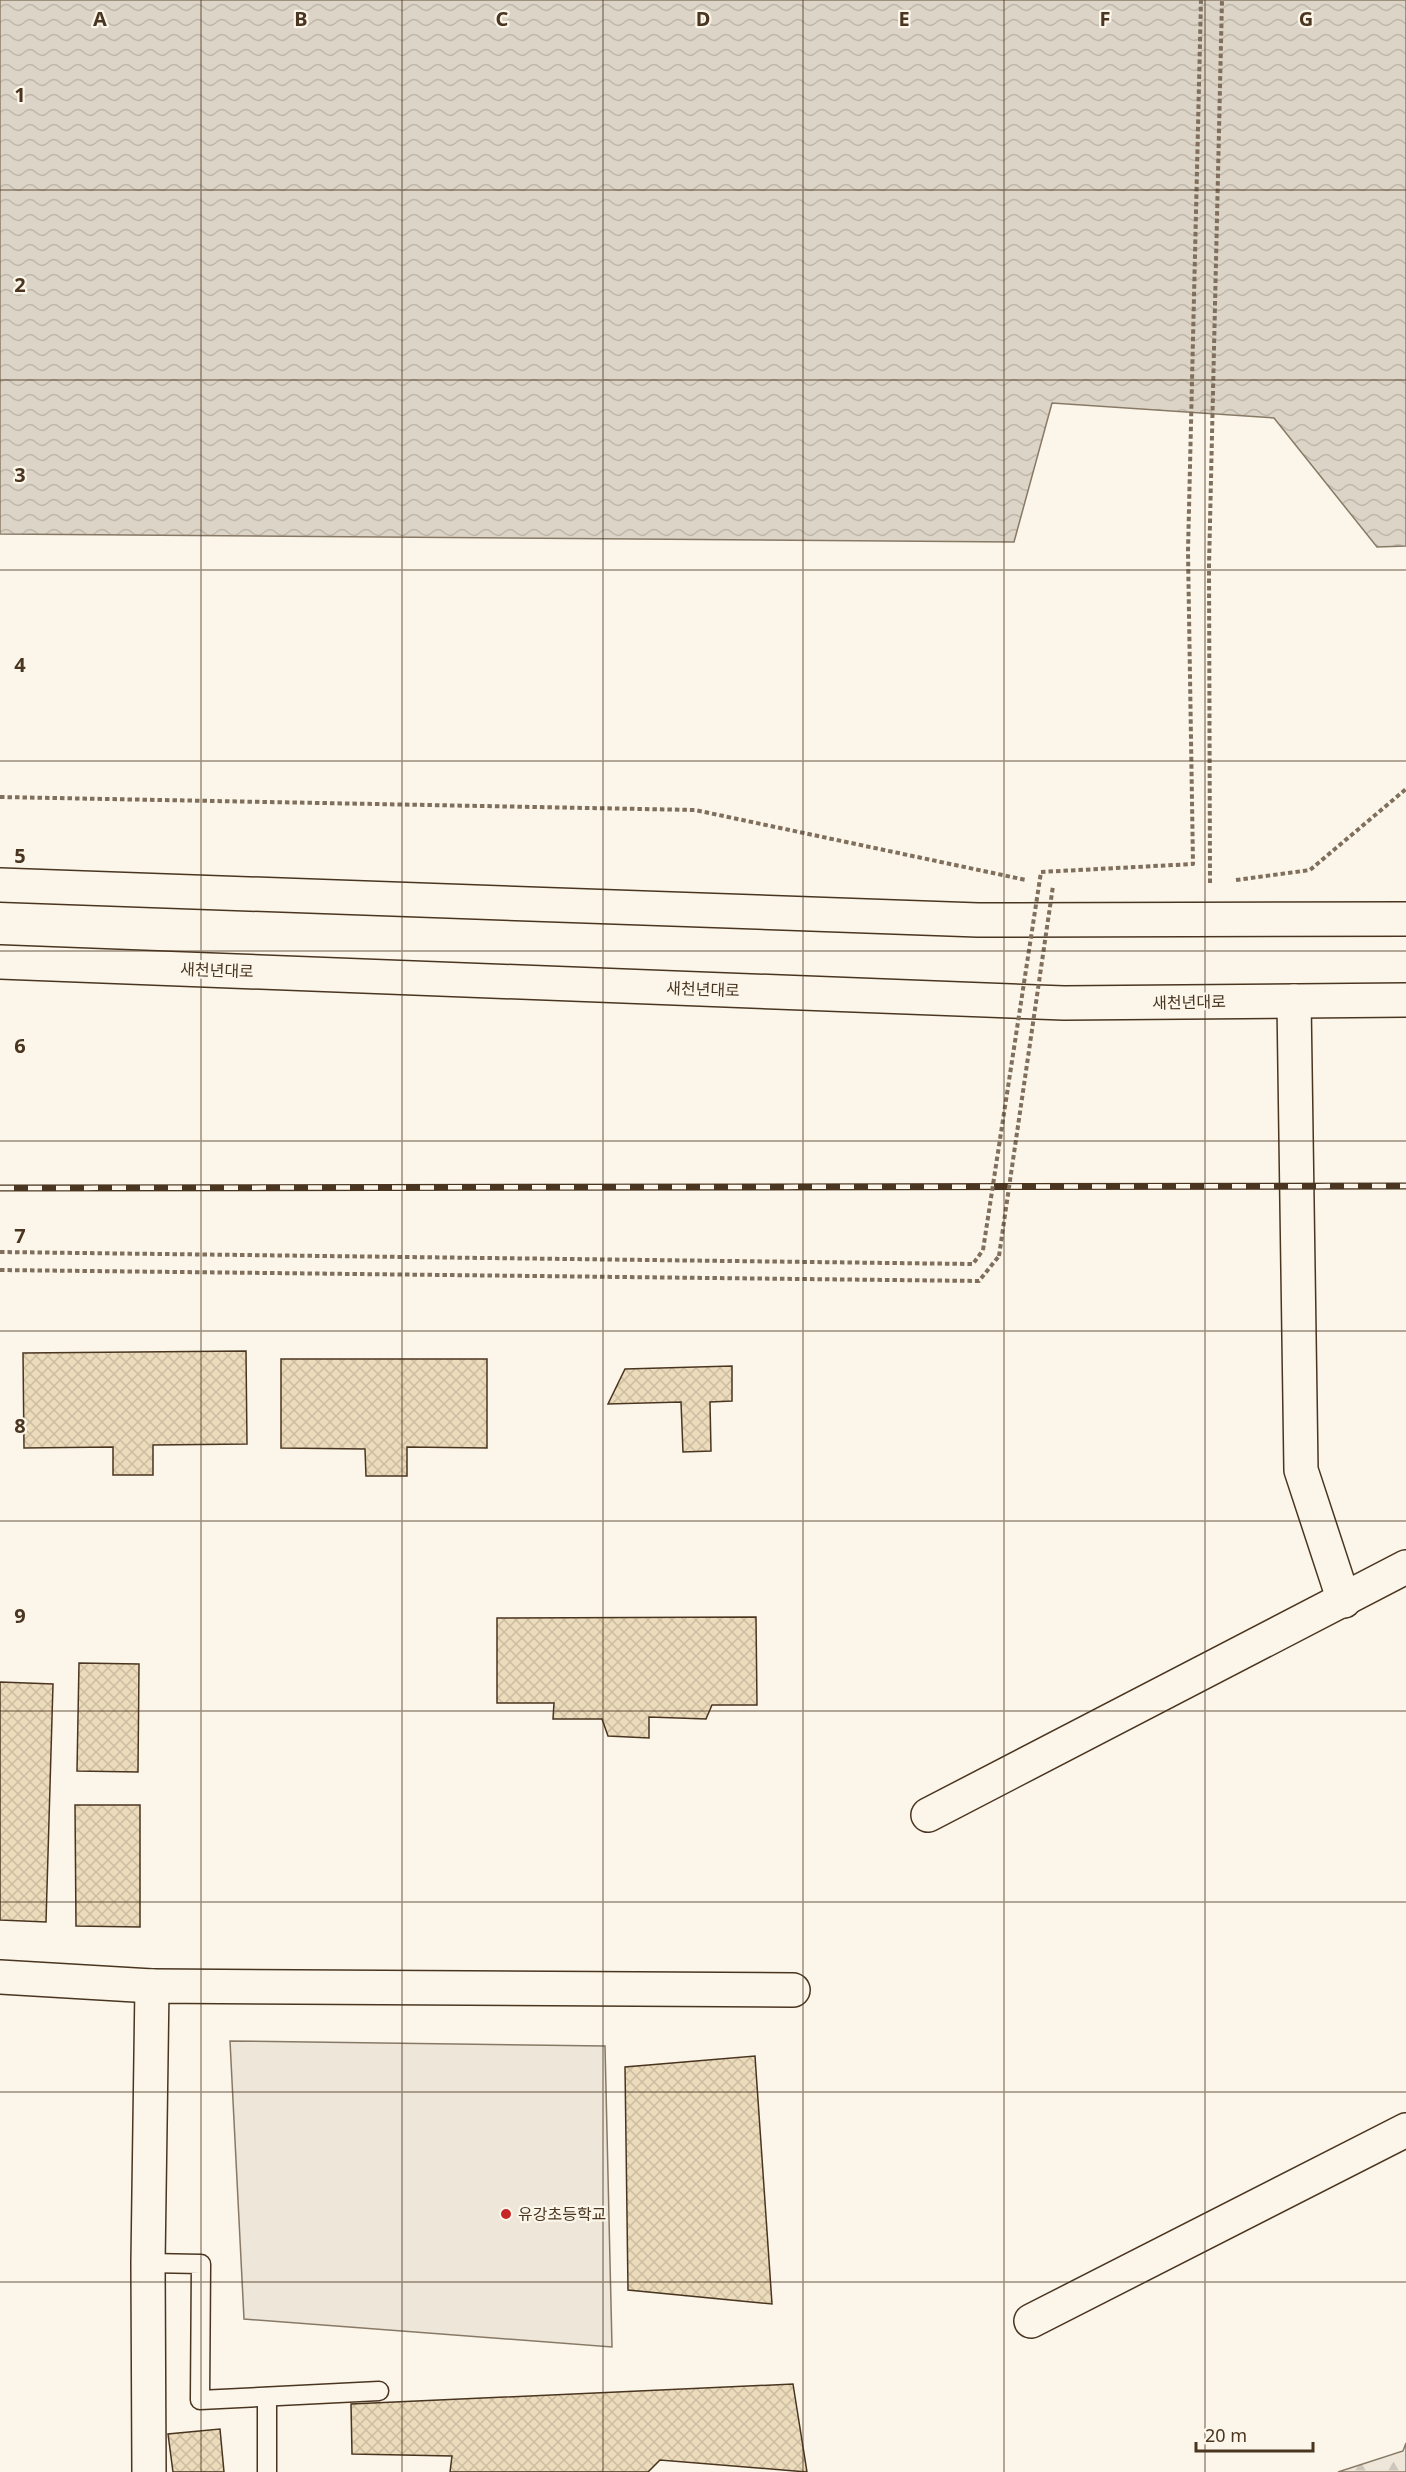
<svg xmlns="http://www.w3.org/2000/svg" width="1406" height="2472" font-family="'Noto Sans','Noto Sans KR',sans-serif">
  <style>
    .forest { fill: url(#forest-firs); stroke: #887966; stroke-width: 1.5 }
    .pitch { fill: #ede6d9; stroke: #887966; stroke-width: 1.5 }
    .water { fill: url(#water-waves); stroke: #887966; stroke-width: 1.5 }
    .building { fill: url(#building-cross-hatch); stroke: #4a3520; stroke-width: 1.5 }
    .lines { fill: none; stroke-linecap: round; stroke-linejoin: round }
    .service-casing { stroke: #4a3520; stroke-width: 21 }
    .minor-casing { stroke: #4a3520; stroke-width: 36 }
    .trunk-casing { stroke: #4a3520; stroke-width: 36 }
    .path { stroke: #7f6f5c; stroke-width: 4; stroke-dasharray: 4.5 3; stroke-linecap: butt }
    .service { stroke: #fbf6e9; stroke-width: 18 }
    .minor { stroke: #fbf6e9; stroke-width: 33 }
    .trunk { stroke: #fbf6e9; stroke-width: 33 }
    .rail-casing { stroke: #4a3520; stroke-width: 7 }
    .rail { stroke: #fbf6e9; stroke-width: 4.5; stroke-dasharray: 14; stroke-linecap: butt }
    .path-bridge { stroke: #7f6f5c; stroke-width: 4; stroke-dasharray: 4.5 3; stroke-linecap: butt }
    .grid { fill: none; stroke: #4a3520; stroke-width: 1.5; stroke-opacity: 0.55 }
    .poi-dot { fill: #c62828; stroke: #fbf6e9; stroke-width: 2 }
    .labels { text-anchor: middle; dominant-baseline: central; stroke-width: 4.5; stroke-linejoin: round; paint-order: stroke }
    .street-label { font-size: 16px; fill: #4a3520; stroke: #fbf6e9 }
    .poi-label { font-size: 16px; fill: #4a3520; stroke: #fbf6e9; text-anchor: start }
    .grid-label { font-size: 20px; text-anchor: middle; font-weight: bold; fill: #4a3520; stroke: #fbf6e9; stroke-width: 4.5; stroke-linejoin: round; paint-order: stroke }
  </style>
  <defs>
    <pattern id="forest-firs" width="22" height="20" patternUnits="userSpaceOnUse" patternTransform="scale(1.5)"><rect width="22" height="20" fill="#ede6d9"/><path d="M5 1l3.5 6h-7zM16 11l3.5 6h-7z" fill="#cdc6ba"/></pattern>
    <pattern id="water-waves" width="16" height="10" patternUnits="userSpaceOnUse" patternTransform="scale(1.5)"><rect width="16" height="10" fill="#dcd4c6"/><path d="M0 5q4-4 8 0t8 0" fill="none" stroke="#beb7aa"/></pattern>
    <pattern id="building-cross-hatch" width="8" height="8" patternUnits="userSpaceOnUse" patternTransform="scale(1.5)"><rect width="8" height="8" fill="#ecdcbc"/><path d="M0 0l8 8M0 8l8-8" fill="none" stroke="#ccbda1"/></pattern>
  </defs>
  <rect width="100%" height="100%" fill="#fbf6e9"/>
  <polygon class="forest" points="1406,2443 1406,2472 1338,2472 1403,2451"/>
  <polygon class="pitch" points="230,2041 605,2046 612,2347 244,2319"/>
  <polygon class="water" points="0,0 1406,0 1406,546 1377,547 1274,418 1052,403 1014,542 0,534"/>
  <g class="building">
    <polygon points="246,1351 247,1444 153,1445 153,1475 113,1475 113,1447 24,1448 23,1353"/>
    <polygon points="281,1359 487,1359 487,1448 407,1447 407,1476 366,1476 365,1449 281,1448"/>
    <polygon points="732,1366 732,1401 710,1402 711,1451 683,1452 681,1402 608,1404 625,1369"/>
    <polygon points="756,1617 757,1705 712,1705 706,1719 649,1717 649,1738 608,1736 602,1719 553,1719 554,1703 497,1703 497,1618"/>
    <polygon points="79,1663 139,1664 138,1772 77,1771"/>
    <polygon points="0,1682 53,1684 46,1922 0,1920"/>
    <polygon points="75,1805 140,1805 140,1927 76,1926"/>
    <polygon points="755,2056 772,2304 628,2290 625,2067"/>
    <polygon points="793,2384 807,2472 660,2460 648,2472 450,2472 452,2456 352,2454 351,2404"/>
    <polygon points="220,2429 224,2472 173,2472 168,2434"/>
  </g>
  <g class="lines">
    <defs>
      <g id="service">
        <polyline points="148,2263 201,2264 200,2400 379,2391"/>
        <polyline points="267,2472 267,2397"/>
      </g>
      <g id="minor">
        <polyline points="1294,1001 1301,1470 1344,1601"/>
        <polyline points="928,1815 1406,1567"/>
        <polyline points="0,1977 152,1986"/>
        <polyline points="1031,2321 1406,2130"/>
        <polyline points="149,2472 148,2263 152,1986 793,1990"/>
      </g>
      <g id="trunk">
        <polyline points="0,885 978,920 1406,919"/>
        <polyline points="0,962 1064,1003 1406,1000"/>
      </g>
    </defs>
    <use href="#service" class="service-casing"/>
    <use href="#minor" class="minor-casing"/>
    <use href="#trunk" class="trunk-casing"/>
    <g class="path">
      <polyline points="0,797 695,810 1026,880"/>
      <polyline points="1041,872 1193,864 1188,551 1201,0"/>
      <polyline points="1236,880 1310,870 1406,789"/>
      <polyline points="1210,883 1209,566 1222,0"/>
      <polyline points="0,1252 973,1264 983,1250"/>
      <polyline points="0,1270 979,1281 999,1256"/>
    </g>
    <use href="#service" class="service"/>
    <use href="#minor" class="minor"/>
    <use href="#trunk" class="trunk"/>
    <defs>
      <polyline id="rail" points="0,1188 1406,1186"/>
    </defs>
    <use href="#rail" class="rail-casing"/>
    <use href="#rail" class="rail"/>
    <g class="path-bridge">
      <polyline points="983,1250 1041,872"/>
      <polyline points="999,1256 1053,886"/>
    </g>
  </g>
  <path class="grid" d="M 201,0 L 201,2472M 402,0 L 402,2472M 603,0 L 603,2472M 803,0 L 803,2472M 1004,0 L 1004,2472M 1205,0 L 1205,2472M 0,190 L 1406,190M 0,380 L 1406,380M 0,570 L 1406,570M 0,761 L 1406,761M 0,951 L 1406,951M 0,1141 L 1406,1141M 0,1331 L 1406,1331M 0,1521 L 1406,1521M 0,1711 L 1406,1711M 0,1902 L 1406,1902M 0,2092 L 1406,2092M 0,2282 L 1406,2282"/>
  <circle class="poi-dot" cx="506" cy="2214" r="6"/>
  <g class="labels">
    <g class="street-label">
      <text transform="translate(217 970) rotate(2)">새천년대로</text>
      <text transform="translate(703 989) rotate(2)">새천년대로</text>
      <text transform="translate(1189 1002) rotate(-1)">새천년대로</text>
    </g>
    <g class="poi-label">
      <text x="518" y="2214">유강초등학교</text>
    </g>
  </g>
  <g class="grid-label">
    <text x="100" y="26">A</text>
    <text x="301" y="26">B</text>
    <text x="502" y="26">C</text>
    <text x="703" y="26">D</text>
    <text x="904" y="26">E</text>
    <text x="1105" y="26">F</text>
    <text x="1306" y="26">G</text>
    <text x="20" y="102">1</text>
    <text x="20" y="292">2</text>
    <text x="20" y="482">3</text>
    <text x="20" y="672">4</text>
    <text x="20" y="863">5</text>
    <text x="20" y="1053">6</text>
    <text x="20" y="1243">7</text>
    <text x="20" y="1433">8</text>
    <text x="20" y="1623">9</text>
  </g>
  <path d="M1196 2442v9h117v-9" fill="none" stroke="#4a3520" stroke-width="3"/>
  <text x="1205" y="2442" font-size="18" fill="#4a3520" stroke="#fbf6e9" stroke-width="4.5" paint-order="stroke">20 m</text>
</svg>
